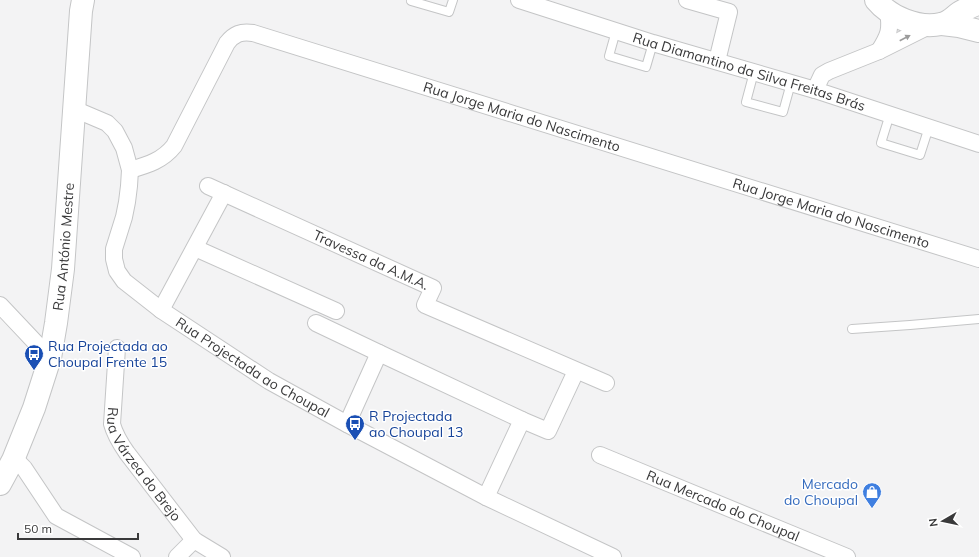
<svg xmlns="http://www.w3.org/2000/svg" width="979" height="557" font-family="Mulish,sans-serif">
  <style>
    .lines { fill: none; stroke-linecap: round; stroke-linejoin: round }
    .lane-casing { stroke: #c4c5c6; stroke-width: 10 }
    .street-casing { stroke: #c4c5c6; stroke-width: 18 }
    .secondary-casing { stroke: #c4c5c6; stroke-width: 24 }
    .primary-casing { stroke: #c4c5c6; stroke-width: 24 }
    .lane { stroke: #fff; stroke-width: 8 }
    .street { stroke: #fff; stroke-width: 16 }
    .secondary { stroke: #fff; stroke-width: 22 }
    .primary { stroke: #fff; stroke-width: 22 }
    .oneway { fill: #9c9c9c }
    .labels { text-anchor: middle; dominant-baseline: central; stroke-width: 3; stroke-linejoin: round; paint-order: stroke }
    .street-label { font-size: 14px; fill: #39393a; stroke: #fff }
    .transit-label { font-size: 14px; fill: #164399; stroke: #fff; text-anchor: start }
    .shop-label { font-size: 14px; fill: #366cbe; stroke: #fff; text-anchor: end }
  </style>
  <rect width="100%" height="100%" fill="#f3f3f4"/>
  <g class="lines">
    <defs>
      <g id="lane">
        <polyline points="412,0 411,1 449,12 453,0"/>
        <polyline points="616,31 609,56 646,67 653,43"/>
        <polyline points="754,72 746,102 783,112 791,83"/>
        <polyline points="890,114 881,143 920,155 929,127"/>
        <polyline points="852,329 910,325 979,319"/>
      </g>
      <g id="street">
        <path id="s1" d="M 519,0 L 653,43 L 815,90 L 979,144"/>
        <polyline points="687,0 729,12 717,61"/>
        <path d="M 879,51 C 889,35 891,30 888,11"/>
        <polyline points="815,90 822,75 829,71 879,51 931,25"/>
        <path id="s2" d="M 74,109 L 107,123 L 115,131 L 124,148 L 130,170 L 129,186 L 127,202 L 124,217 L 114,249 L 114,259 L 117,271 L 124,281 L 161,310 L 269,381 L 347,424 L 486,497 L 613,557"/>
        <path id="s3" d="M 130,170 C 147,165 162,161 174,146 L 227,43 C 234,34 241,31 253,33 L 979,259"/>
        <path id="s4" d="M 208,186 L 433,288 L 425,305 L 606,383"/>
        <polyline points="195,248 336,311"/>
        <polyline points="0,305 50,358"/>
        <polyline points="161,310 224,193"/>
        <polyline points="316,323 379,353"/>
        <path id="s5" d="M 117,348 L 112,424 C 115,435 120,443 127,453 L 194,540 L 222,557"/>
        <polyline points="522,420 548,431 576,371"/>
        <polyline points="347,424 379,353 522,420 486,497"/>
        <path id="s6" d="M 600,455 L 847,557"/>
        <polyline points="13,460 20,464 24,468 56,516 132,557"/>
        <polyline points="177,557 194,540"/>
      </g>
      <g id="secondary">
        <polyline points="942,24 959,26 979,31"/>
        <path id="s7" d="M 0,484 L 13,460 L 34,408 L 50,358 L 56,323 L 63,269 L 81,11 L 83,0"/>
      </g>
      <path id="primary" d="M 876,0 C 890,17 918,29 941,24 C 950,22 953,17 959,13 C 965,9 973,6 979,3"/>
    </defs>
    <use href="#lane" class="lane-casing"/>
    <use href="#street" class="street-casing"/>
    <use href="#secondary" class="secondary-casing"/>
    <use href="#primary" class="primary-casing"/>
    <use href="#lane" class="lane"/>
    <use href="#street" class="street"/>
    <use href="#secondary" class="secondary"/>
    <use href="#primary" class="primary"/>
  </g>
  <defs><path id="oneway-solid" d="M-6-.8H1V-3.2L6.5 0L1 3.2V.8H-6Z"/></defs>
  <use class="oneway" href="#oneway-solid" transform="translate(905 38) rotate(-28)"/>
  <defs>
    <symbol id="bus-pin" viewBox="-11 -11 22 30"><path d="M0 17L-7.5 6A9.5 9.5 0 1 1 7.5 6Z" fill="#1a4fb4" stroke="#fff"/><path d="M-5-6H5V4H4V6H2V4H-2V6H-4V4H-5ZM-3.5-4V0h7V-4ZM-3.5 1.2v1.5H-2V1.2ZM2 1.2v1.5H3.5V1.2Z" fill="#fff"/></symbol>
    <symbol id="shop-pin" viewBox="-11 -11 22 30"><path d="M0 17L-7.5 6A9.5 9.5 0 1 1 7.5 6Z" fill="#3f7fe0" stroke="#fff"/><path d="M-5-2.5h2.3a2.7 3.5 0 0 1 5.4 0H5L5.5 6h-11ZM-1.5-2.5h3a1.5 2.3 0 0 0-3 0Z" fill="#fff"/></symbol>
  </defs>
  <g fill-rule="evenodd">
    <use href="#bus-pin" x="23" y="343" width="22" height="30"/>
    <use href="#bus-pin" x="344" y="413" width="22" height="30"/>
    <use href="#shop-pin" x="861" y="481" width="22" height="30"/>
  </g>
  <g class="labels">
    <g class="street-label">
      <text stroke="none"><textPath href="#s1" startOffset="241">Rua Diamantino da Silva Freitas Brás</textPath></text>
      <text stroke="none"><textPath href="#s3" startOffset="478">Rua Jorge Maria do Nascimento</textPath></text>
      <text stroke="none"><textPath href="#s3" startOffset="802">Rua Jorge Maria do Nascimento</textPath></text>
      <text stroke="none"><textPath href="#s7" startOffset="248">Rua António Mestre</textPath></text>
      <text stroke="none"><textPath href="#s4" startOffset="179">Travessa da A.M.A.</textPath></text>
      <text stroke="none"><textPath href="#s2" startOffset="360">Rua Projectada ao Choupal</textPath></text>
      <text stroke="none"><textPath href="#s5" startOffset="126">Rua Várzea do Brejo</textPath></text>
      <text stroke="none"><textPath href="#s6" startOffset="133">Rua Mercado do Choupal</textPath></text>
    </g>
    <g class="transit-label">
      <text x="48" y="346">Rua Projectada ao<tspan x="48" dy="16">Choupal Frente 15</tspan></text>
      <text x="369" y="416">R Projectada<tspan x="369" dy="16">ao Choupal 13</tspan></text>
    </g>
    <g class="shop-label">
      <text x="858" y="484">Mercado<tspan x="858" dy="16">do Choupal</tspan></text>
    </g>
  </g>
  <g transform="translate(943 521) rotate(261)" stroke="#ffffff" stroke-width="3" paint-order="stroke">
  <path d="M0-3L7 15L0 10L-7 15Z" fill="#39393a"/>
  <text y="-6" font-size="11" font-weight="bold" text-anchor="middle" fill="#39393a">N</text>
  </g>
  <path d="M18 533v6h120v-6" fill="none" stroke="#39393a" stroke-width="2"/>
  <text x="24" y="533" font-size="12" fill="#39393a" stroke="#ffffff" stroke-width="3" paint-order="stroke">50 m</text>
</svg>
